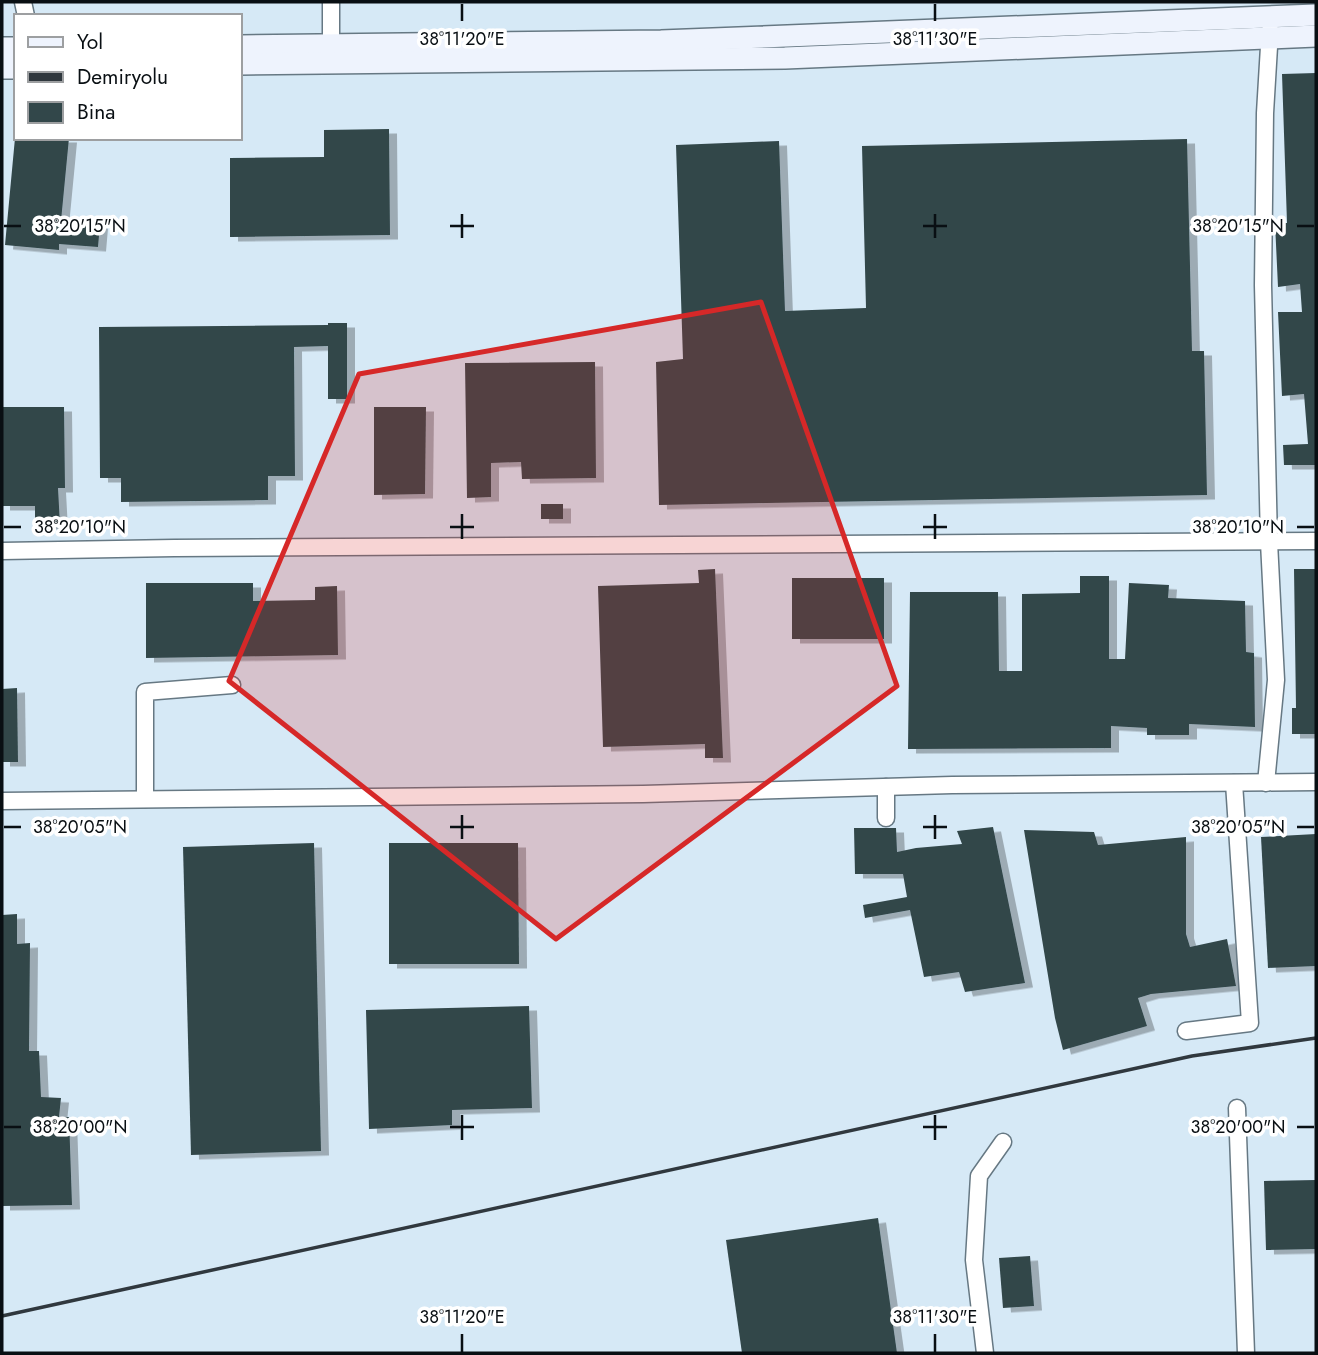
<svg xmlns="http://www.w3.org/2000/svg" width="1318" height="1355" font-family="Jost,sans-serif">
  <style>
    .building { fill: #32474a; filter: url(#shadow) }
    .lines { fill: none; stroke-linecap: round; stroke-linejoin: round }
    .minor-casing { stroke: #667883; stroke-width: 19 }
    .secondary-casing { stroke: #667883; stroke-width: 24 }
    .minor { stroke: #fff; stroke-width: 16 }
    .secondary { stroke: #eef3fd; stroke-width: 21 }
    .rail { stroke: #30383e; stroke-width: 3.5 }
    .marked { fill: #d62828; fill-opacity: 0.2; stroke: #d62828; stroke-width: 5; stroke-linejoin: round }
    .ticks { fill: none; stroke: #090f13; stroke-width: 2.5 }
    .ticks-label { font-size: 18px; text-anchor: middle; fill: #090f13; stroke: #fff; stroke-width: 7; stroke-linejoin: round; paint-order: stroke }
  </style>
  <defs>
    <filter id="shadow"><feDropShadow dx="8" dy="4.5" stdDeviation="0" flood-color="#0004"/></filter>
  </defs>
  <rect width="100%" height="100%" fill="#d6e9f6"/>
  <g class="building">
    <polygon points="1316,73 1316,465 1284,465 1283,445 1308,444 1304,394 1282,396 1278,312 1302,312 1300,284 1278,287 1275,223 1287,223 1282,74"/>
    <polygon points="389,129 390,235 230,237 230,158 324,157 324,130"/>
    <polygon points="15,138 69,138 61,221 100,224 98,247 59,244 59,250 5,245"/>
    <polygon points="1187,139 1192,351 1204,351 1207,495 659,505 656,362 683,359 676,145 779,141 785,311 866,308 862,146"/>
    <polygon points="328,323 347,323 347,399 328,399 328,346 294,347 295,476 268,476 268,500 121,502 121,478 100,478 99,327 328,325"/>
    <polygon points="595,362 596,478 522,479 521,462 491,463 491,497 467,498 465,363"/>
    <polygon points="2,407 64,407 65,488 58,488 60,525 35,525 35,506 2,506"/>
    <polygon points="374,407 426,407 425,494 374,495"/>
    <rect x="541" y="504" width="22" height="15"/>
    <polygon points="715,569 723,758 705,758 705,744 603,747 598,586 699,583 698,570"/>
    <polygon points="1294,569 1316,569 1316,734 1292,734 1292,708 1296,708"/>
    <polygon points="1080,576 1109,576 1109,659 1125,659 1129,583 1169,585 1168,598 1245,601 1246,652 1254,653 1255,727 1189,724 1189,735 1147,735 1147,728 1111,726 1111,748 908,749 910,592 998,592 999,671 1022,671 1022,594 1080,593"/>
    <rect x="792" y="578" width="92" height="61"/>
    <polygon points="146,583 253,583 253,601 315,600 315,587 337,586 338,655 146,658"/>
    <polygon points="17,688 18,762 2,762 2,689"/>
    <polygon points="993,827 1025,983 965,992 959,972 924,977 910,910 865,918 863,905 907,897 903,874 855,874 854,828 896,828 897,852 916,848 962,844 957,831"/>
    <polygon points="1024,830 1094,832 1098,845 1186,837 1186,934 1190,947 1227,939 1236,986 1151,994 1138,998 1147,1026 1063,1050 1055,1018"/>
    <polygon points="1316,834 1316,966 1268,968 1261,837"/>
    <polygon points="314,843 321,1151 191,1155 183,847"/>
    <polygon points="389,843 518,843 519,964 389,964"/>
    <polygon points="17,914 17,944 30,943 29,1051 39,1051 41,1097 61,1098 59,1117 69,1117 72,1205 2,1206 2,915"/>
    <polygon points="529,1006 532,1108 452,1110 452,1125 369,1129 366,1010"/>
    <polygon points="1316,1180 1316,1249 1266,1250 1264,1181"/>
    <polygon points="878,1218 897,1353 742,1353 726,1240"/>
    <polygon points="1030,1256 1034,1306 1003,1308 999,1258"/>
  </g>
  <g class="lines">
    <defs>
      <g id="minor">
        <polyline points="23,2 26,16"/>
        <polyline points="331,2 331,54"/>
        <polyline points="2,551 174,548 1316,541"/>
        <polyline points="1266,783 1276,680 1269,542 1263,285 1265,113 1270,30"/>
        <polyline points="145,799 145,692 232,685"/>
        <polyline points="2,801 643,794 952,785 1316,782"/>
        <polyline points="886,818 886,787"/>
        <polyline points="1186,1031 1250,1023 1234,783"/>
        <polyline points="1237,1108 1246,1353"/>
        <polyline points="985,1353 974,1260 979,1176 1003,1142"/>
      </g>
      <g id="secondary">
        <polyline points="240,46 661,41 1316,15"/>
        <polyline points="2,48 16,48"/>
        <polyline points="240,64 785,58 1316,36"/>
        <polyline points="2,68 16,68"/>
      </g>
    </defs>
    <use href="#minor" class="minor-casing"/>
    <use href="#secondary" class="secondary-casing"/>
    <use href="#minor" class="minor"/>
    <use href="#secondary" class="secondary"/>
    <polyline class="rail" points="2,1316 1192,1056 1316,1038"/>
  </g>
  <path class="marked" d="M 761,302 L 897,686 L 556,939 L 229,681 L 359,374 Z"/>
  <path class="ticks" d="M 462,4 L 462,21M 935,4 L 935,21M 462,214 L 462,238M 935,214 L 935,238M 4,226 L 21,226M 450,226 L 474,226M 923,226 L 947,226M 1297,226 L 1314,226M 462,514 L 462,539M 935,514 L 935,539M 4,527 L 21,527M 450,527 L 474,527M 923,527 L 947,527M 1297,527 L 1314,527M 462,815 L 462,839M 935,815 L 935,839M 4,827 L 21,827M 450,827 L 474,827M 923,827 L 947,827M 1297,827 L 1314,827M 462,1115 L 462,1140M 935,1115 L 935,1140M 4,1127 L 21,1127M 450,1127 L 474,1127M 923,1127 L 947,1127M 1297,1127 L 1314,1127M 462,1334 L 462,1352M 935,1334 L 935,1352"/>
  <g class="ticks-label">
    <text x="462" y="45">38°11'20"E</text>
    <text x="935" y="45">38°11'30"E</text>
    <text x="80" y="232">38°20'15"N</text>
    <text x="1238" y="232">38°20'15"N</text>
    <text x="80" y="533">38°20'10"N</text>
    <text x="1238" y="533">38°20'10"N</text>
    <text x="80" y="833">38°20'05"N</text>
    <text x="1238" y="833">38°20'05"N</text>
    <text x="80" y="1133">38°20'00"N</text>
    <text x="1238" y="1133">38°20'00"N</text>
    <text x="462" y="1323">38°11'20"E</text>
    <text x="935" y="1323">38°11'30"E</text>
  </g>
  <rect width="1318" height="1355" fill="none" stroke="#090f13" stroke-width="7"/>
  <rect x="14" y="14" width="228" height="126" fill="#ffffff" stroke="#9d9fa1" stroke-width="2"/>
  <rect x="28" y="37" width="35" height="10" fill="#eef3fd" stroke="#9d9fa1" stroke-width="2"/>
  <text x="77" y="49" font-size="21" fill="#090f13">Yol</text>
  <rect x="28" y="72" width="35" height="10" fill="#30383e" stroke="#9d9fa1" stroke-width="2"/>
  <text x="77" y="84" font-size="21" fill="#090f13">Demiryolu</text>
  <rect x="28" y="102" width="35" height="21" fill="#32474a" stroke="#9d9fa1" stroke-width="2"/>
  <text x="77" y="119" font-size="21" fill="#090f13">Bina</text>
</svg>
